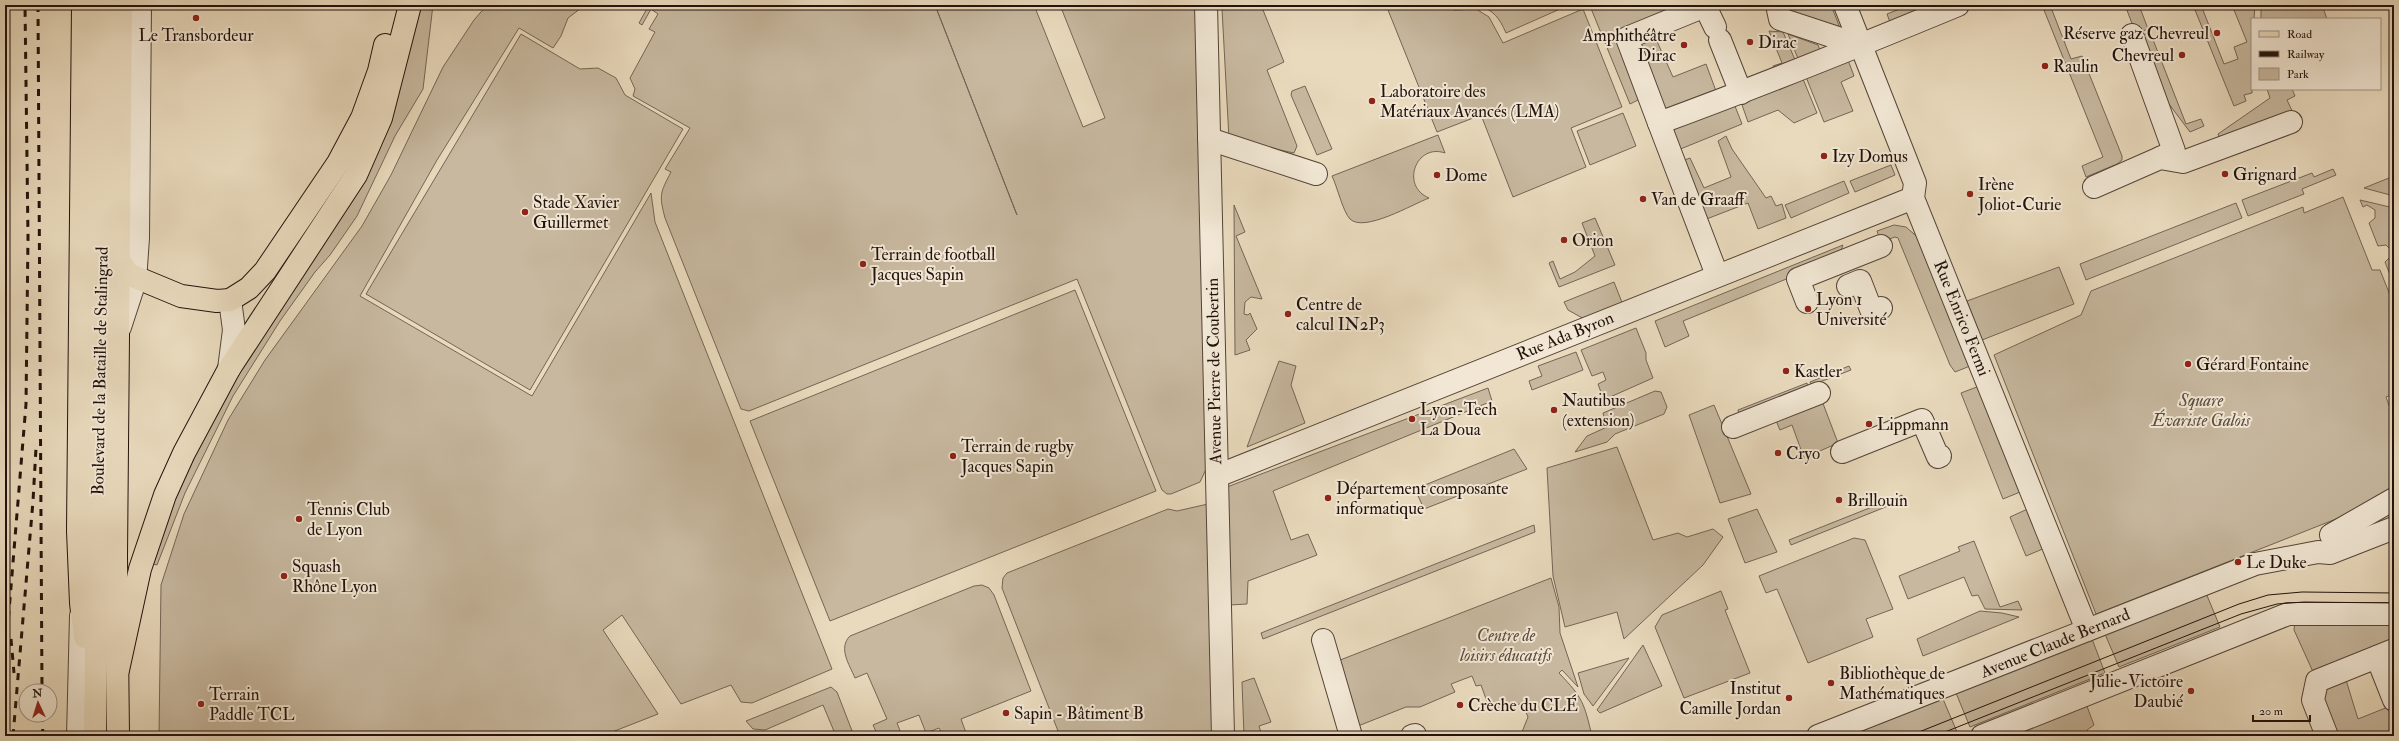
<svg xmlns="http://www.w3.org/2000/svg" width="2399" height="741" font-family="'IM FELL Double Pica',serif">
  <style>
    .green { fill: #c7b89f; stroke: #746556 }
    .lines { fill: none; stroke-linecap: round; stroke-linejoin: round }
    .minor-casing { stroke: #544438; stroke-width: 24 }
    .major-casing { stroke: #22120c; stroke-width: 24 }
    .minor { stroke: #f1e7d4; stroke-width: 22 }
    .major { stroke: #e9dabd; stroke-width: 22 }
    .tram { stroke: #22120c; stroke-width: 1 }
    .rail { stroke: #22120c; stroke-width: 3; stroke-dasharray: 7 7; stroke-linecap: butt }
    .poi-dot { fill: #8f2418; stroke: #f1e7d4; stroke-width: 1.5 }
    .labels { text-anchor: middle; dominant-baseline: central; stroke-width: 4; stroke-linejoin: round; paint-order: stroke }
    .poi-label { font-size: 17px; fill: #22120c; stroke: #f1e7d4; text-anchor: start }
    .street-label { font-size: 17px; fill: #22120c; stroke: #f1e7d4 }
    .park-label { font-size: 17px; font-style: italic; fill: #5c4c3f; stroke: #f1e7d4 }
  </style>
  <rect width="100%" height="100%" fill="#e9dabd"/>
  <filter id="stains"><feTurbulence type="fractalNoise" baseFrequency=".005" numOctaves="4"/><feColorMatrix values="0 0 0 0 .2 0 0 0 0 .09 0 0 0 0 .02 0 0 0 .5 -.17"/></filter>
  <radialGradient id="worn" r=".72"><stop offset=".6" stop-color="#630" stop-opacity="0"/><stop offset="1" stop-color="#630" stop-opacity=".3"/></radialGradient>
  <g class="green">
    <polygon points="419,5 433,5 423,89 395,136 357,216 330,255 315,272 280,321 233,396 185,493 157,565 149,563 190,452 288,293"/>
    <polygon points="487,5 585,5 568,18 561,36 553,48 519,28 437,160 360,296 532,396 651,193 655,222 832,669 752,703 741,702 731,685 681,704 622,615 603,630 658,714 602,736 159,736 161,585 184,514 228,420 265,360 362,226 391,175 443,67 474,20"/>
    <path d="M 649,5 L 935,5 L 1017,215 L 935,5 L 1034,5 L 1083,127 L 1105,118 L 1060,5 L 1197,5 L 1207,467 L 1200,482 L 1171,494 L 1167,494 L 1162,490 L 1077,279 L 749,411 L 741,409 L 665,218 C 659,195 660,193 671,172 L 665,169 L 690,128 L 633,96 L 635,89 L 630,78 L 655,32 L 649,29 L 658,14 L 651,9 L 642,25 L 639,23 Z"/>
    <polygon points="1231,5 1261,5 1284,62 1267,70 1297,146 1294,153 1229,139 1222,9"/>
    <polygon points="1386,5 1434,5 1455,10 1476,9 1489,17 1503,43 1583,9 1622,107 1571,128 1586,167 1513,197 1481,115 1437,132"/>
    <path d="M 1478,5 L 1569,5 L 1506,33 C 1499,17 1494,11 1478,5 Z"/>
    <polygon points="1668,5 1665,13 1615,33 1642,98 1630,104 1590,6"/>
    <polygon points="1786,5 1831,5 1840,28 1788,11"/>
    <polygon points="1910,5 1941,5 1891,25 1887,14"/>
    <polygon points="2042,5 2050,5 2071,59 2082,56 2122,156 2122,160 2117,164 2086,177 2082,166 2103,157"/>
    <polygon points="2125,5 2139,5 2148,29 2136,34"/>
    <polygon points="2193,5 2201,5 2224,64 2238,59 2234,47 2247,42 2232,5 2255,5 2254,19 2252,19 2252,93 2244,95 2246,101 2234,106"/>
    <polygon points="2261,5 2322,5 2327,19 2261,19"/>
    <polygon points="1769,31 1783,32 1796,62 1775,71 1773,66 1782,63"/>
    <polygon points="2150,32 2186,124 2201,119 2204,126 2190,132 2157,88 2138,37"/>
    <polygon points="521,34 580,69 598,68 616,78 625,95 683,129 530,390 366,294"/>
    <polygon points="1788,34 1818,45 1820,50 1799,61"/>
    <polygon points="1655,37 1673,77 1706,64 1716,91 1665,112 1637,41"/>
    <polygon points="1848,60 1854,76 1841,82 1853,111 1824,122 1806,77"/>
    <polygon points="1803,79 1817,113 1794,123 1778,110 1748,122 1741,102"/>
    <polygon points="1305,86 1332,149 1317,155 1291,95 1292,91"/>
    <polygon points="2267,89 2292,89 2295,96 2287,100 2295,117 2222,145 2218,134 2270,98"/>
    <polygon points="1733,101 1742,124 1678,150 1672,127"/>
    <polygon points="1623,113 1636,146 1590,165 1577,131"/>
    <path d="M 1438,135 L 1445,153 C 1416,143 1400,186 1429,198 C 1413,204 1364,233 1350,219 C 1343,212 1337,186 1332,176 Z"/>
    <polygon points="1726,136 1732,149 1766,198 1771,196 1776,206 1782,204 1786,218 1758,229 1748,203 1704,220 1682,161 1690,158 1704,188 1731,177 1718,141"/>
    <polygon points="1891,165 1895,175 1855,192 1850,181"/>
    <polygon points="2333,169 2336,175 2302,189 2304,194 2248,216 2242,200 2312,173 2314,177"/>
    <polygon points="2394,176 2394,196 2364,188"/>
    <polygon points="1844,181 1849,193 1791,218 1785,205"/>
    <polygon points="2343,197 2372,270 2380,270 2394,305 2394,394 2386,397 2394,419 2394,492 2341,517 2096,614 1994,355 2081,315 2091,291 2303,207 2304,213"/>
    <polygon points="2360,200 2394,208 2394,285 2385,262 2391,256 2391,250 2386,245 2378,246 2369,223 2375,218 2375,210 2367,205 2363,207"/>
    <polygon points="2236,203 2242,218 2086,280 2080,264"/>
    <polygon points="1234,205 1245,232 1236,236 1262,299 1251,297 1245,302 1244,314 1248,315 1250,313 1257,329 1246,340 1250,350 1235,355"/>
    <polygon points="1595,218 1615,265 1559,287 1549,263 1553,261 1560,279 1575,272 1595,256 1582,223"/>
    <polygon points="1894,225 1906,227 1923,242 1975,364 1955,372 1950,365 1898,238 1895,237 1881,242 1877,231"/>
    <polygon points="1843,245 1838,258 1683,321 1689,336 1665,347 1655,321"/>
    <polygon points="2059,267 2074,304 1982,340 1967,301"/>
    <polygon points="1614,282 1623,305 1586,320 1568,310 1564,302"/>
    <polygon points="1075,290 1156,491 830,621 750,421"/>
    <polygon points="1636,328 1646,353 1646,360 1653,378 1601,401 1600,396 1602,395 1598,384 1606,380 1603,372 1592,376 1581,350"/>
    <polygon points="1576,352 1583,370 1532,390 1529,381 1542,376 1538,366"/>
    <polygon points="1279,361 1296,366 1291,385 1305,423 1247,447"/>
    <polygon points="1849,366 1851,370 1812,385 1810,382"/>
    <polygon points="1807,383 1808,387 1739,415 1738,410"/>
    <polygon points="1982,385 2025,490 2003,499 1961,393"/>
    <polygon points="1488,388 1492,401 1273,491 1291,540 1308,534 1317,555 1248,581 1247,604 1230,605 1227,487"/>
    <polygon points="1655,391 1661,392 1667,407 1664,414 1615,434 1607,442 1575,452 1587,436 1607,427 1603,413"/>
    <polygon points="1819,393 1838,443 1804,458 1792,425 1780,430 1772,411"/>
    <polygon points="1714,405 1751,494 1720,503 1689,415"/>
    <polygon points="1617,447 1653,540 1678,533 1687,537 1713,529 1723,537 1703,565 1624,639 1617,612 1565,627 1553,576 1547,468"/>
    <polygon points="1514,449 1527,469 1424,509 1415,489"/>
    <polygon points="1902,495 1903,500 1791,545 1789,540"/>
    <polygon points="1208,504 1213,736 1060,736 1002,588 1003,578 1007,573 1168,509 1177,511"/>
    <polygon points="2032,507 2045,548 2026,556 2010,517"/>
    <polygon points="1757,509 1777,552 1745,563 1728,519"/>
    <polygon points="1534,525 1535,532 1263,639 1261,633"/>
    <polygon points="1854,538 1865,540 1893,609 1866,619 1873,637 1808,663 1777,589 1766,593 1759,576"/>
    <polygon points="1974,541 2000,607 2018,601 2022,610 1985,609 1978,595 1972,596 1964,577 1908,599 1899,576 1960,551 1958,547"/>
    <path d="M 1551,578 L 1559,607 L 1560,633 L 1578,687 L 1562,670 L 1559,673 C 1583,698 1584,703 1592,736 L 1523,736 L 1522,732 L 1528,717 L 1522,703 L 1499,712 L 1489,707 L 1481,685 L 1476,686 L 1472,676 L 1451,684 L 1455,692 L 1420,707 L 1406,707 L 1358,726 L 1335,662 Z"/>
    <path d="M 982,585 L 989,588 L 994,595 L 1031,691 L 961,719 L 966,733 L 962,736 L 943,736 L 939,728 L 926,733 L 919,715 L 897,723 L 902,736 L 893,736 L 892,733 L 878,736 L 873,725 L 887,719 L 867,673 L 855,678 C 849,664 838,648 850,636 L 974,586 Z"/>
    <polygon points="1721,591 1728,609 1725,610 1750,673 1684,698 1655,627 1662,615"/>
    <polygon points="2206,593 2220,627 2119,667 2105,634"/>
    <polygon points="1980,611 2002,613 2019,617 1923,656 1917,639"/>
    <polygon points="2295,620 2394,621 2394,639 2314,674 2294,630"/>
    <polygon points="2092,639 2105,673 1970,727 1956,693"/>
    <polygon points="1643,645 1662,686 1600,713 1597,710"/>
    <polygon points="1629,658 1593,706 1584,694 1578,673"/>
    <polygon points="1254,678 1271,722 1259,726 1262,736 1244,736 1242,682"/>
    <polygon points="2346,680 2358,719 2393,705 2394,736 2338,736 2320,692"/>
    <polygon points="831,687 837,692 854,736 836,736 823,705 765,730 753,729 746,721"/>
    <polygon points="1943,699 1957,732 1948,736 1849,736"/>
    <polygon points="2085,701 2094,725 2087,730 2087,736 2000,736"/>
  </g>
  <g class="lines">
    <defs>
      <g id="minor">
        <polyline points="1206,5 1223,736"/>
        <polyline points="1777,5 1780,19 1859,45"/>
        <polyline points="1845,5 1915,183 1913,198 2087,630"/>
        <path d="M 1715,27 L 1705,6 L 1627,38 L 1659,123 C 1760,86 1859,46 1958,5"/>
        <polyline points="2132,35 2174,151 2160,158"/>
        <polyline points="1720,40 1741,93"/>
        <polyline points="1659,123 1717,275"/>
        <polyline points="1209,139 1316,174"/>
        <polyline points="2094,187 2160,158 2183,162 2291,122"/>
        <polyline points="1848,286 1860,281 1872,312 1881,308"/>
        <polyline points="1807,302 1798,279 1881,246"/>
        <polyline points="120,327 135,281 138,238 140,5"/>
        <polyline points="229,369 234,330 230,300"/>
        <polyline points="1733,427 1819,393"/>
        <polyline points="1842,452 1922,420 1938,457 1940,456"/>
        <polyline points="1217,476 1913,198"/>
        <polyline points="2331,535 2394,499"/>
        <polyline points="1323,640 1351,736"/>
        <polyline points="2377,657 2394,700"/>
        <polyline points="78,736 81,616"/>
        <polyline points="1412,736 1415,735"/>
        <polyline points="1818,736 2255,564 2318,552 2330,553 2394,528"/>
        <polyline points="1982,736 2288,614 2394,614"/>
        <polyline points="2327,736 2313,700 2317,681 2394,650"/>
      </g>
      <g id="major">
        <polyline points="83,5 78,531 81,603 85,637"/>
        <polyline points="118,258 128,274 181,296 217,301 230,300 249,288 265,271 338,163 362,118 379,71 385,45"/>
        <polyline points="118,670 140,569 165,495 184,453 229,369 356,175 381,118 410,5"/>
        <polyline points="95,736 104,5"/>
        <polyline points="118,736 116,556 121,5"/>
      </g>
    </defs>
    <use href="#minor" class="minor-casing"/>
    <use href="#major" class="major-casing"/>
    <use href="#minor" class="minor"/>
    <use href="#major" class="major"/>
    <g class="tram">
      <polyline points="1909,736 2239,604 2268,595 2302,592 2394,593"/>
      <polyline points="1935,736 2241,614 2277,604 2304,602 2394,603"/>
    </g>
    <g class="rail">
      <polyline points="38,5 42,691"/>
      <polyline points="5,573 7,593"/>
      <polyline points="11,639 14,673"/>
      <polyline points="5,660 26,404 28,237 25,5"/>
      <polyline points="42,715 43,736"/>
      <polyline points="13,736 33,501 36,448"/>
    </g>
  </g>
  <g class="poi-dot">
    <circle cx="196" cy="18" r="4"/>
    <circle cx="2217" cy="33" r="4"/>
    <circle cx="1750" cy="42" r="4"/>
    <circle cx="1684" cy="45" r="4"/>
    <circle cx="2182" cy="55" r="4"/>
    <circle cx="2045" cy="66" r="4"/>
    <circle cx="1372" cy="101" r="4"/>
    <circle cx="1824" cy="156" r="4"/>
    <circle cx="2225" cy="174" r="4"/>
    <circle cx="1437" cy="175" r="4"/>
    <circle cx="1970" cy="194" r="4"/>
    <circle cx="1643" cy="199" r="4"/>
    <circle cx="525" cy="212" r="4"/>
    <circle cx="1564" cy="240" r="4"/>
    <circle cx="863" cy="264" r="4"/>
    <circle cx="1808" cy="309" r="4"/>
    <circle cx="1288" cy="314" r="4"/>
    <circle cx="2188" cy="364" r="4"/>
    <circle cx="1786" cy="371" r="4"/>
    <circle cx="1554" cy="410" r="4"/>
    <circle cx="1412" cy="419" r="4"/>
    <circle cx="1869" cy="424" r="4"/>
    <circle cx="1778" cy="453" r="4"/>
    <circle cx="953" cy="456" r="4"/>
    <circle cx="1328" cy="498" r="4"/>
    <circle cx="1839" cy="500" r="4"/>
    <circle cx="299" cy="519" r="4"/>
    <circle cx="2238" cy="562" r="4"/>
    <circle cx="284" cy="576" r="4"/>
    <circle cx="1831" cy="683" r="4"/>
    <circle cx="2191" cy="691" r="4"/>
    <circle cx="1789" cy="698" r="4"/>
    <circle cx="201" cy="704" r="4"/>
    <circle cx="1460" cy="705" r="4"/>
    <circle cx="1006" cy="713" r="4"/>
  </g>
  <g class="labels">
    <g class="poi-label">
      <text x="2209" y="33" text-anchor="end">Réserve gaz Chevreul</text>
      <text x="196" y="35" text-anchor="middle">Le Transbordeur</text>
      <text x="1676" y="35" text-anchor="end">Amphithéâtre<tspan x="1676" dy="20">Dirac</tspan></text>
      <text x="1758" y="42">Dirac</text>
      <text x="2174" y="55" text-anchor="end">Chevreul</text>
      <text x="2053" y="66">Raulin</text>
      <text x="1380" y="91">Laboratoire des<tspan x="1380" dy="20">Matériaux Avancés (LMA)</tspan></text>
      <text x="1832" y="156">Izy Domus</text>
      <text x="2233" y="174">Grignard</text>
      <text x="1445" y="175">Dome</text>
      <text x="1978" y="184">Irène<tspan x="1978" dy="20">Joliot-Curie</tspan></text>
      <text x="1651" y="199">Van de Graaff</text>
      <text x="533" y="202">Stade Xavier<tspan x="533" dy="20">Guillermet</tspan></text>
      <text x="1572" y="240">Orion</text>
      <text x="871" y="254">Terrain de football<tspan x="871" dy="20">Jacques Sapin</tspan></text>
      <text x="1816" y="299">Lyon 1<tspan x="1816" dy="20">Université</tspan></text>
      <text x="1296" y="304">Centre de<tspan x="1296" dy="20">calcul IN2P3</tspan></text>
      <text x="2196" y="364">Gérard Fontaine</text>
      <text x="1794" y="371">Kastler</text>
      <text x="1562" y="400">Nautibus<tspan x="1562" dy="20">(extension)</tspan></text>
      <text x="1420" y="409">Lyon-Tech<tspan x="1420" dy="20">La Doua</tspan></text>
      <text x="1877" y="424">Lippmann</text>
      <text x="961" y="446">Terrain de rugby<tspan x="961" dy="20">Jacques Sapin</tspan></text>
      <text x="1786" y="453">Cryo</text>
      <text x="1336" y="488">Département composante<tspan x="1336" dy="20">informatique</tspan></text>
      <text x="1847" y="500">Brillouin</text>
      <text x="307" y="509">Tennis Club<tspan x="307" dy="20">de Lyon</tspan></text>
      <text x="2246" y="562">Le Duke</text>
      <text x="292" y="566">Squash<tspan x="292" dy="20">Rhône Lyon</tspan></text>
      <text x="1839" y="673">Bibliothèque de<tspan x="1839" dy="20">Mathématiques</tspan></text>
      <text x="2183" y="681" text-anchor="end">Julie-Victoire<tspan x="2183" dy="20">Daubié</tspan></text>
      <text x="1781" y="688" text-anchor="end">Institut<tspan x="1781" dy="20">Camille Jordan</tspan></text>
      <text x="209" y="694">Terrain<tspan x="209" dy="20">Paddle TCL</tspan></text>
      <text x="1468" y="705">Crèche du CLÉ</text>
      <text x="1014" y="713">Sapin - Bâtiment B</text>
    </g>
    <g class="street-label">
      <text transform="translate(1962 318) rotate(68)">Rue Enrico Fermi</text>
      <text transform="translate(1565 336) rotate(-22)">Rue Ada Byron</text>
      <text transform="translate(100 371) rotate(-89)">Boulevard de la Bataille de Stalingrad</text>
      <text transform="translate(1214 371) rotate(-91)">Avenue Pierre de Coubertin</text>
      <text transform="translate(2055 643) rotate(-22)">Avenue Claude Bernard</text>
    </g>
    <g class="park-label">
      <text x="2201" y="400">Square<tspan x="2201" dy="20">Évariste Galois</tspan></text>
      <text x="1506" y="635">Centre de<tspan x="1506" dy="20">loisirs éducatifs</tspan></text>
    </g>
  </g>
  <rect width="2399" height="741" fill="none" stroke="#e9dabd" stroke-width="20"/>
  <rect x="6" y="6" width="2387" height="729" fill="none" stroke="#22120c" stroke-width="2"/>
  <rect x="10" y="10" width="2379" height="721" fill="none" stroke="#22120c"/>
  <rect x="2251" y="18" width="130" height="72" fill="#f1e7d4" stroke="#9e9284"/>
  <rect x="2259" y="31" width="20" height="6" fill="#e9dabd" stroke="#9e9284"/>
  <text x="2287" y="38" font-size="12" fill="#22120c">Road</text>
  <rect x="2259" y="51" width="20" height="6" fill="#22120c" stroke="#9e9284"/>
  <text x="2287" y="58" font-size="12" fill="#22120c">Railway</text>
  <rect x="2259" y="68" width="20" height="12" fill="#c7b89f" stroke="#9e9284"/>
  <text x="2287" y="78" font-size="12" fill="#22120c">Park</text>
  <g transform="translate(38 703) rotate(356)"><circle r="19" fill="#f1e7d4" stroke="#9e9284"/>
  <path d="M0-3L7 15L0 10L-7 15Z" fill="#8f2418"/>
  <text y="-6" font-size="11" font-weight="bold" text-anchor="middle" fill="#22120c">N</text>
  </g>
  <path d="M2253 715v6h57v-6" fill="none" stroke="#22120c" stroke-width="2"/>
  <text x="2259" y="715" font-size="12" fill="#22120c" stroke="#f1e7d4" stroke-width="3" paint-order="stroke">20 m</text>
  <rect width="100%" height="100%" filter="url(#stains)"/>
  <rect width="100%" height="100%" fill="url(#worn)"/>
</svg>
